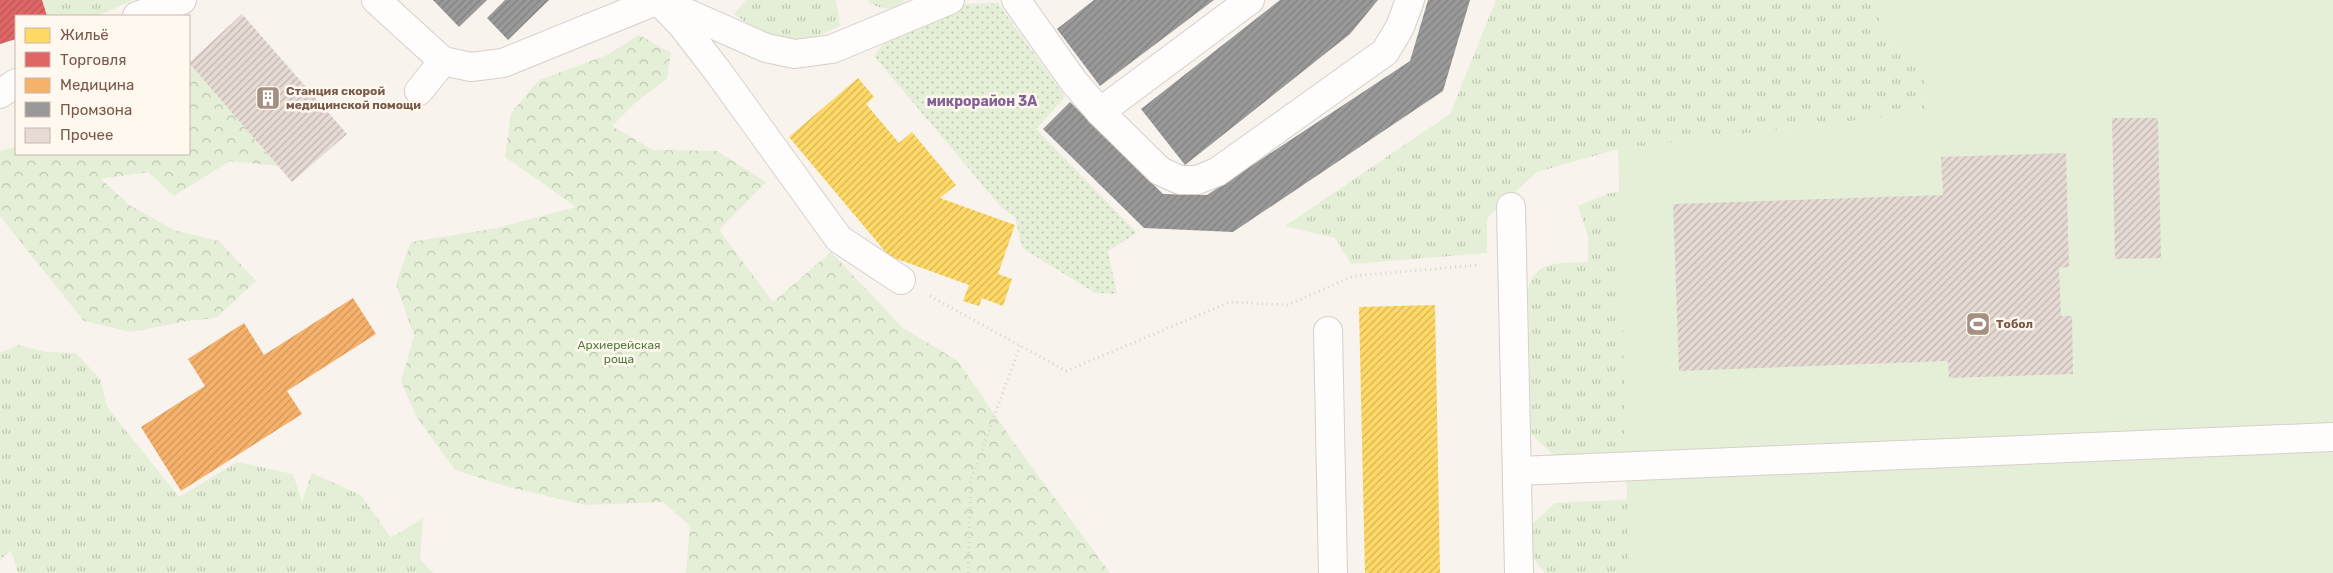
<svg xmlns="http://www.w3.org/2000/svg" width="2333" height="573" font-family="Rubik,sans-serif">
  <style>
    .grass { fill: url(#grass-tufts) }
    .forest { fill: url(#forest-crowns) }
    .park { fill: url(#park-dots) }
    .pitch { fill: #e5efd7 }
    .homes { fill: url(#homes-hatch) }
    .shops { fill: url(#shops-hatch) }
    .health { fill: url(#health-hatch) }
    .industry { fill: url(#industry-hatch) }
    .building { fill: url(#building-hatch) }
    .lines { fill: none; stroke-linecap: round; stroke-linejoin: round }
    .minor-casing { stroke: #d7cfca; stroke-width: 30 }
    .path { stroke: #dbd2ce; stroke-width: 3; stroke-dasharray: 1 4; stroke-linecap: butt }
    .minor { stroke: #fefdfc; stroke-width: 28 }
    .labels { text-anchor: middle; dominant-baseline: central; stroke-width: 5; stroke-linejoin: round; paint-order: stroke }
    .poi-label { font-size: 12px; font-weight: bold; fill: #79594a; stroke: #fff8ef; text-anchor: start }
    .park-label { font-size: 12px; fill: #527a3e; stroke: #fff8ef }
    .neighbourhood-label { font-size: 14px; font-weight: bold; fill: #826296; stroke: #fff8ef }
  </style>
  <defs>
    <pattern id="grass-tufts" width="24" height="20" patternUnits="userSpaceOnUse" patternTransform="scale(1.25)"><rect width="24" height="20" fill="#e5efd7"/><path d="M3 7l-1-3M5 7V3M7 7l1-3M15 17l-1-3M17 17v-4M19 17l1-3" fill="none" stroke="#bec5b0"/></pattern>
    <pattern id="forest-crowns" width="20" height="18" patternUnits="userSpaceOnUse" patternTransform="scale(1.25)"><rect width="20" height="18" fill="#e5efd7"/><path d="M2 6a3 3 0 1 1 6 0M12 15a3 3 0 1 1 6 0" fill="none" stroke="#bec5b0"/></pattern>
    <pattern id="park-dots" width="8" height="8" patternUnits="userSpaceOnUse" patternTransform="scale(1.25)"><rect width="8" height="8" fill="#e5efd7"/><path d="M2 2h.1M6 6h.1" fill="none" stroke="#bec5b0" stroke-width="1.8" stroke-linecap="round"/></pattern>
    <pattern id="homes-hatch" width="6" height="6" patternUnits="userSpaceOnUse" patternTransform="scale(1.25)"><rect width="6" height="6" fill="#ffd966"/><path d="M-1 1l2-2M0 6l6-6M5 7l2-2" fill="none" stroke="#d3b356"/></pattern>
    <pattern id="shops-hatch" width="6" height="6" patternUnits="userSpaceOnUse" patternTransform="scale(1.25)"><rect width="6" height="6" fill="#e06666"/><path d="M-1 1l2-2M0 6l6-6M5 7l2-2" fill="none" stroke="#ba5756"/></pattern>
    <pattern id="health-hatch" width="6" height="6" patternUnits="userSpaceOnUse" patternTransform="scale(1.25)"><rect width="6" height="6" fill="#f6b26b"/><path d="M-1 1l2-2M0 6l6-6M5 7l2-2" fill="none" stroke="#cc945a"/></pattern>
    <pattern id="industry-hatch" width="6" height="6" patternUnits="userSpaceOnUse" patternTransform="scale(1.25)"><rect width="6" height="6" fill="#999"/><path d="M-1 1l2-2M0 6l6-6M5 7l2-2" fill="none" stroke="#82807f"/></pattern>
    <pattern id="building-hatch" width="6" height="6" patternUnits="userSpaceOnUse" patternTransform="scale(1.25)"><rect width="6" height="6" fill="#e5dbd4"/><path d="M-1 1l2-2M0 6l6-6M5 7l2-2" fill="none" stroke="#beb5ae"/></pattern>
  </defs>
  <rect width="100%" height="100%" fill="#f8f3ed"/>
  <g class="grass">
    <polygon points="42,0 133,0 97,16 47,16"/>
    <polygon points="746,0 836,0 840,26 806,41 766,37 734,14"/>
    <path d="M 868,0 L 905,0 C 893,11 883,10 869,3 Z"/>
    <polygon points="1496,0 1870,0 1891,43 1924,68 1926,112 1618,149 1537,172 1487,218 1487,253 1351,264 1335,238 1285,226 1450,114"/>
    <path d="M 1626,192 L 1638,455 L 1555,456 L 1531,434 L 1528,288 C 1538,258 1561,264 1588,262 L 1588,236 L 1578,206 L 1609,193 Z"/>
    <polygon points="18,345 45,352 76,353 100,379 107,407 179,497 237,462 293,474 302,502 312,473 361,495 391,538 423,518 420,559 433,573 18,573 11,550 0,560 0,353"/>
    <polygon points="1638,499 1641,573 1545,573 1532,556 1532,524 1555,503"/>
  </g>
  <g class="forest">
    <polygon points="639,35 671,53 667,79 636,102 612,126 653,150 717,151 766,182 719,230 773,302 831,252 903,328 958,361 1012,440 1110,573 686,573 690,526 663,502 585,505 505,486 455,470 416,416 401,381 414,336 396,284 411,242 497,228 576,207 505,157 511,113 539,80 607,55"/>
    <polygon points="189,63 278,166 230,161 174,196 148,172 101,179 129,205 174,230 219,241 256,281 216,318 187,321 131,332 84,321 0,216 0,151 16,147 16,154 189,154"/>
  </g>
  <polygon class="park" points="998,3 1065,97 1036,129 1137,233 1108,251 1117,294 1095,293 1022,248 1015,217 1002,208 874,56 891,33 964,4"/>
  <polygon class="pitch" points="1870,0 2333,0 2333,573 1629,573 1618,149 1926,112 1924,68 1891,43"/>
  <g class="homes">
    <polygon points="858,78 874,97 866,104 899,143 912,132 956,185 940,198 1015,225 998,274 1012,279 1003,306 982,298 979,306 963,301 969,285 889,256 789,137"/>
    <polygon points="1435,305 1440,573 1365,573 1359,307"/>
  </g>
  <polygon class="shops" points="0,0 42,0 47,16 16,16 16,39 0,44"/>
  <polygon class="health" points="353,298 376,334 287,391 302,414 181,491 141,427 205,386 188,359 244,323 264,355"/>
  <g class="industry">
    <polygon points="433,0 487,0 459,27"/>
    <polygon points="505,0 549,0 508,40 487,18"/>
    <polygon points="1094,0 1214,0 1100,86 1057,29"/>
    <polygon points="1280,0 1378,0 1350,34 1185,165 1141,109"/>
    <polygon points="1428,0 1470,0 1443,91 1233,232 1144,228 1043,129 1070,102 1163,194 1207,195 1410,61"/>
  </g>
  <g class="building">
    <polygon points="242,14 347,134 292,182 189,63"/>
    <polygon points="2112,118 2158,118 2161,258 2115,259"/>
    <polygon points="2066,153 2069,267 2059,268 2061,316 2072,316 2073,374 1949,378 1948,361 1679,371 1673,204 1943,195 1941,157"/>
  </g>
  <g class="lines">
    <defs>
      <g id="minor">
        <polyline points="376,0 443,61 471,67 503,63 658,0"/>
        <polyline points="658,0 682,25 719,73 839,239 901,280"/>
        <polyline points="1016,0 1074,82 1100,112 1160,171 1180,180 1197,180 1217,172 1385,52 1400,27 1410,0"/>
        <polyline points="669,5 766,48 795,54 832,49 950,0"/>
        <polyline points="137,16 182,0"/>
        <polyline points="419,91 443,61"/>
        <polyline points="0,94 16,83"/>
        <polyline points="1100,112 1250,0"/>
        <polyline points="1511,207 1519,573"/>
        <polyline points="1328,331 1333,573"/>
        <polyline points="1517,471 2333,437"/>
      </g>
    </defs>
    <use href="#minor" class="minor-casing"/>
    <g class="path">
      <polyline points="930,296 1066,371 1230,302 1288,305 1353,276 1479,265"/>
      <polyline points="968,573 971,480 1020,346"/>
    </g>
    <use href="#minor" class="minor"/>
  </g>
  <defs>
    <symbol id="building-square" viewBox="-11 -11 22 22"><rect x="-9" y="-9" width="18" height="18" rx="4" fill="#a58f83" stroke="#fff8ef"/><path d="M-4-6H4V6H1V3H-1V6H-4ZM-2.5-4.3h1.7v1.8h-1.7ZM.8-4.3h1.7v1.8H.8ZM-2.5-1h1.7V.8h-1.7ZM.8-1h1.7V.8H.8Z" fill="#fff"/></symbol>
    <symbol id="stadium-square" viewBox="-11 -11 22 22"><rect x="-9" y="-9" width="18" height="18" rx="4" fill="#a58f83" stroke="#fff8ef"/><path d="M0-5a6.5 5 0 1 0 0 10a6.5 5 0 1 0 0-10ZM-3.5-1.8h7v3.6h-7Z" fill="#fff"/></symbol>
  </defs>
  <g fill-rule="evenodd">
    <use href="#building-square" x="254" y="84" width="28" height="28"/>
    <use href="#stadium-square" x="1964" y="310" width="28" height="28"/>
  </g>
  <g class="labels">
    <g class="poi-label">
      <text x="286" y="91">Станция скорой<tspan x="286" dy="14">медицинской помощи</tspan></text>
      <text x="1996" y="324">Тобол</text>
    </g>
    <g class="park-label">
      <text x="619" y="345">Архиерейская<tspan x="619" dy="14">роща</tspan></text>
    </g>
    <g class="neighbourhood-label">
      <text x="982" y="101">микрорайон 3А</text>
    </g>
  </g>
  <rect x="15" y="15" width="175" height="140" fill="#fff8ef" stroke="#c9b8ad"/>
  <rect x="25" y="28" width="25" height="15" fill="#ffd966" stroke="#c9b8ad"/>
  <text x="60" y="40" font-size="15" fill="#79594a">Жильё</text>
  <rect x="25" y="52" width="25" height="15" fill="#e06666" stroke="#c9b8ad"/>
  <text x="60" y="65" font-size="15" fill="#79594a">Торговля</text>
  <rect x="25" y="78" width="25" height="15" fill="#f6b26b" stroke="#c9b8ad"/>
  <text x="60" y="90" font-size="15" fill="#79594a">Медицина</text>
  <rect x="25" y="102" width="25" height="15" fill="#999999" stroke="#c9b8ad"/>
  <text x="60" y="115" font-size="15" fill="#79594a">Промзона</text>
  <rect x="25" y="128" width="25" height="15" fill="#e5dbd4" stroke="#c9b8ad"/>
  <text x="60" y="140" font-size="15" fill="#79594a">Прочее</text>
</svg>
